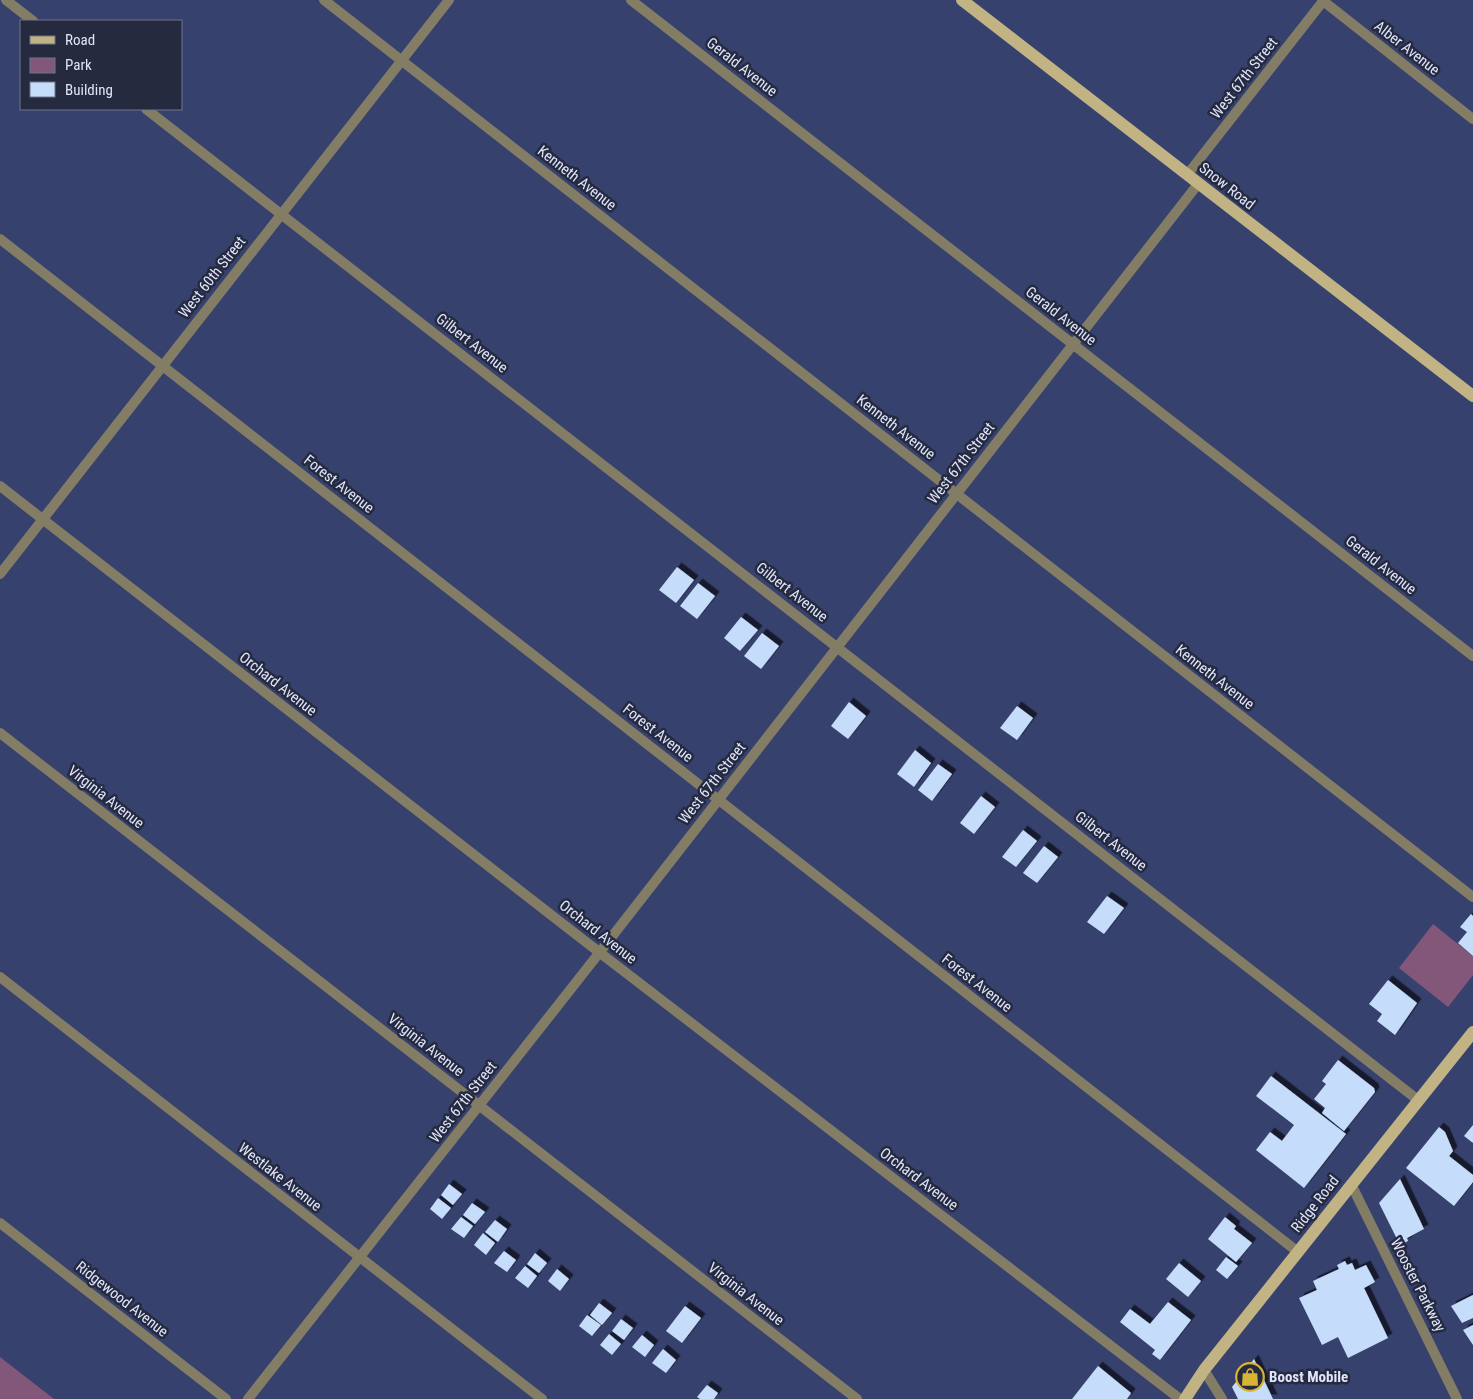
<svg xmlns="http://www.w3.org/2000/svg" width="1473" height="1399" font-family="'Roboto Condensed',sans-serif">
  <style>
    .green { fill: #82577a }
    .building { fill: #c5ddfb; filter: url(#shadow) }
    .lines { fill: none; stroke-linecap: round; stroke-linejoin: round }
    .street { stroke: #847d65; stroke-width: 10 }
    .primary { stroke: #c1b383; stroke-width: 12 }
    .labels { text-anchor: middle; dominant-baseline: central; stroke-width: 5; stroke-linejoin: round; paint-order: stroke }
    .street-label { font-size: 15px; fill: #dfe5fc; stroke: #252a3f }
    .poi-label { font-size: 15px; font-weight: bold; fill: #dfe5fc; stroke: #252a3f; text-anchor: start }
  </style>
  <defs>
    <filter id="shadow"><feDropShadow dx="4.5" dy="-4.5" stdDeviation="0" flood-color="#0009"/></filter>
  </defs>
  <rect width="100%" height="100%" fill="#37416e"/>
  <g class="green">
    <polygon points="1433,924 1473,956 1473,975 1448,1007 1399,968"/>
    <polygon points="0,1357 54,1399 0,1399"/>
  </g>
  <g class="building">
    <polygon points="677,567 694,580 676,603 659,590"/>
    <polygon points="698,583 715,596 697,619 680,606"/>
    <polygon points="741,617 758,630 740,651 724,638"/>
    <polygon points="762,633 779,646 761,669 744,656"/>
    <polygon points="849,702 866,716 848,739 831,726"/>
    <polygon points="1017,706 1033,718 1017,740 1000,728"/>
    <polygon points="915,750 931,763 914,787 897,774"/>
    <polygon points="938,764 952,774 932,801 918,790"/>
    <polygon points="981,796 995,807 974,834 960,823"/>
    <polygon points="1023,830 1037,841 1016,867 1002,857"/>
    <polygon points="1044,846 1058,857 1037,883 1023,873"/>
    <polygon points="1107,896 1124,908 1104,934 1087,922"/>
    <polygon points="1471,914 1473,916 1473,956 1458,943 1467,932 1460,927"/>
    <polygon points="1388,980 1417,1003 1395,1035 1377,1021 1382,1014 1369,1004"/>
    <polygon points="1338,1060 1374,1088 1375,1092 1344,1131 1322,1113 1325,1108 1314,1099 1326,1084 1322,1081"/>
    <polygon points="1271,1076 1346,1134 1304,1188 1256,1150 1270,1132 1282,1141 1294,1125 1256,1096"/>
    <polygon points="1473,1125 1473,1143 1464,1136"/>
    <polygon points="1439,1127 1445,1132 1453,1151 1449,1156 1473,1175 1473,1182 1454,1206 1406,1168"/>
    <polygon points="1400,1179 1424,1229 1407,1238 1408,1241 1400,1245 1379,1203"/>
    <polygon points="449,1184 462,1194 453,1205 441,1195"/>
    <polygon points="438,1198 451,1208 442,1219 430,1209"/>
    <polygon points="472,1203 485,1212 475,1224 463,1215"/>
    <polygon points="461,1217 473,1226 464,1238 451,1229"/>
    <polygon points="1225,1217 1236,1226 1234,1229 1252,1243 1236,1262 1208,1239"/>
    <polygon points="495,1220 507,1229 498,1242 485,1232"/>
    <polygon points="483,1233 495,1243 486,1255 474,1245"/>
    <polygon points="504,1251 516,1260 507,1272 494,1263"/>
    <polygon points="535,1253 547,1263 539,1273 527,1264"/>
    <polygon points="1226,1257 1238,1266 1227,1279 1216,1270"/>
    <polygon points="1345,1261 1347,1265 1352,1263 1355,1270 1366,1265 1375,1282 1364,1288 1388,1338 1348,1358 1338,1337 1322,1345 1299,1298 1317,1290 1313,1281 1339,1269 1337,1265"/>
    <polygon points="1179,1263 1201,1281 1188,1297 1166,1279"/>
    <polygon points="525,1266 537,1276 528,1288 515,1278"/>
    <polygon points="557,1269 569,1279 560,1291 548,1281"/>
    <polygon points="1473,1295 1473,1318 1462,1323 1451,1306"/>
    <polygon points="1168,1302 1191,1320 1160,1360 1152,1354 1155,1350 1120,1322 1130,1309 1150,1324"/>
    <polygon points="599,1303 612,1313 602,1325 590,1315"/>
    <polygon points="685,1306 701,1318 682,1343 666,1331"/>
    <polygon points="587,1315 601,1325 592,1336 579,1326"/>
    <polygon points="621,1319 633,1328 624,1340 612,1331"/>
    <polygon points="1473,1325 1473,1345 1463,1330"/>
    <polygon points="609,1334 621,1344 612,1355 600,1345"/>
    <polygon points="642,1335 654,1345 645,1357 632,1347"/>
    <polygon points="663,1349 676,1360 666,1373 652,1363"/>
    <polygon points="1254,1359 1273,1399 1238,1399 1232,1387"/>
    <polygon points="1098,1366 1131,1393 1127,1399 1072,1399"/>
    <polygon points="707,1385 718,1393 714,1399 700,1399 697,1397"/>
  </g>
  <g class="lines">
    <g class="street">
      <polyline points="6,0 33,21"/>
      <polyline points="324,0 1473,897"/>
      <polyline points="631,0 1473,656"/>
      <polyline points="1322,0 1473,119"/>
      <polyline points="146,109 1418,1100"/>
      <polyline points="1187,175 1324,0"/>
      <polyline points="0,239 1298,1252"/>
      <polyline points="0,486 586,942 1180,1399"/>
      <polyline points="0,574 449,0"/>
      <polyline points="0,733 857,1399"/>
      <polyline points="0,977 542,1399"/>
      <polyline points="1351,1184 1457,1399"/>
      <polyline points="0,1223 226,1399"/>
      <polyline points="1204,1370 1222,1399"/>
      <polyline points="248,1399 607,943 1198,184"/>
    </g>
    <g class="primary">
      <polyline points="962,0 1473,396"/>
      <polyline points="1185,1399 1204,1370 1473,1032"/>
    </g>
  </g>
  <defs>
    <symbol id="shop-ring" viewBox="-11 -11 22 22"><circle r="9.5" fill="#252a3f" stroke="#d7b434" stroke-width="1.5"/><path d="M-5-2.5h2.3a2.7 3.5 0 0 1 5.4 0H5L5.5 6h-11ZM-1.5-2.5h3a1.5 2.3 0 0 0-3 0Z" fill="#d7b434"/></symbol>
  </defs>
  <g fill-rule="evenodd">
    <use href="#shop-ring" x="1234" y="1361" width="32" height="32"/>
  </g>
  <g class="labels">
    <g class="street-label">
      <text transform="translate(1407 48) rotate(38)">Alber Avenue</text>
      <text transform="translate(742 67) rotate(38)">Gerald Avenue</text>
      <text transform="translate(1244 78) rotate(-52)">West 67th Street</text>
      <text transform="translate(577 178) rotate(38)">Kenneth Avenue</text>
      <text transform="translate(1227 186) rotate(38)">Snow Road</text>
      <text transform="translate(212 277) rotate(-52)">West 60th Street</text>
      <text transform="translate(1061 316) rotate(38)">Gerald Avenue</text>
      <text transform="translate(472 343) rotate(38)">Gilbert Avenue</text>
      <text transform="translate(896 427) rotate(38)">Kenneth Avenue</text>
      <text transform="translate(961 463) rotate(-52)">West 67th Street</text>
      <text transform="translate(339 484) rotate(38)">Forest Avenue</text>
      <text transform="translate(1381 565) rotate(38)">Gerald Avenue</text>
      <text transform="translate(792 592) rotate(38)">Gilbert Avenue</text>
      <text transform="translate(1215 677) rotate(38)">Kenneth Avenue</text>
      <text transform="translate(278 684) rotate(38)">Orchard Avenue</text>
      <text transform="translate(658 733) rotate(38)">Forest Avenue</text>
      <text transform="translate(712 783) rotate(-52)">West 67th Street</text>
      <text transform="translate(106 797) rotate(38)">Virginia Avenue</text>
      <text transform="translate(1111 841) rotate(38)">Gilbert Avenue</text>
      <text transform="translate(598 932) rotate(38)">Orchard Avenue</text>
      <text transform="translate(977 983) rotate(38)">Forest Avenue</text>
      <text transform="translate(426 1045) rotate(38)">Virginia Avenue</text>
      <text transform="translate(463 1102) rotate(-52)">West 67th Street</text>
      <text transform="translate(280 1177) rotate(38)">Westlake Avenue</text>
      <text transform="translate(919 1179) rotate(37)">Orchard Avenue</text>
      <text transform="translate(1315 1204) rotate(-52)">Ridge Road</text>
      <text transform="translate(1418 1285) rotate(63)">Wooster Parkway</text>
      <text transform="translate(746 1294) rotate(38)">Virginia Avenue</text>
      <text transform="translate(122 1299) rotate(38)">Ridgewood Avenue</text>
    </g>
    <g class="poi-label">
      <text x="1269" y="1377">Boost Mobile</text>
    </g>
  </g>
  <rect x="20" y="20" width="162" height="90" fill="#252a3f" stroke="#6f758b"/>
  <rect x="30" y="36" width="25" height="8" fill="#c1b383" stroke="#6f758b"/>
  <text x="65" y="45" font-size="15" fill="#dfe5fc">Road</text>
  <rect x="30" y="58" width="25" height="15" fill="#82577a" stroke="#6f758b"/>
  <text x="65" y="70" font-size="15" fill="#dfe5fc">Park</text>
  <rect x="30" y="82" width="25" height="15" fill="#c5ddfb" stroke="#6f758b"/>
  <text x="65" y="95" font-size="15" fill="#dfe5fc">Building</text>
</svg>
